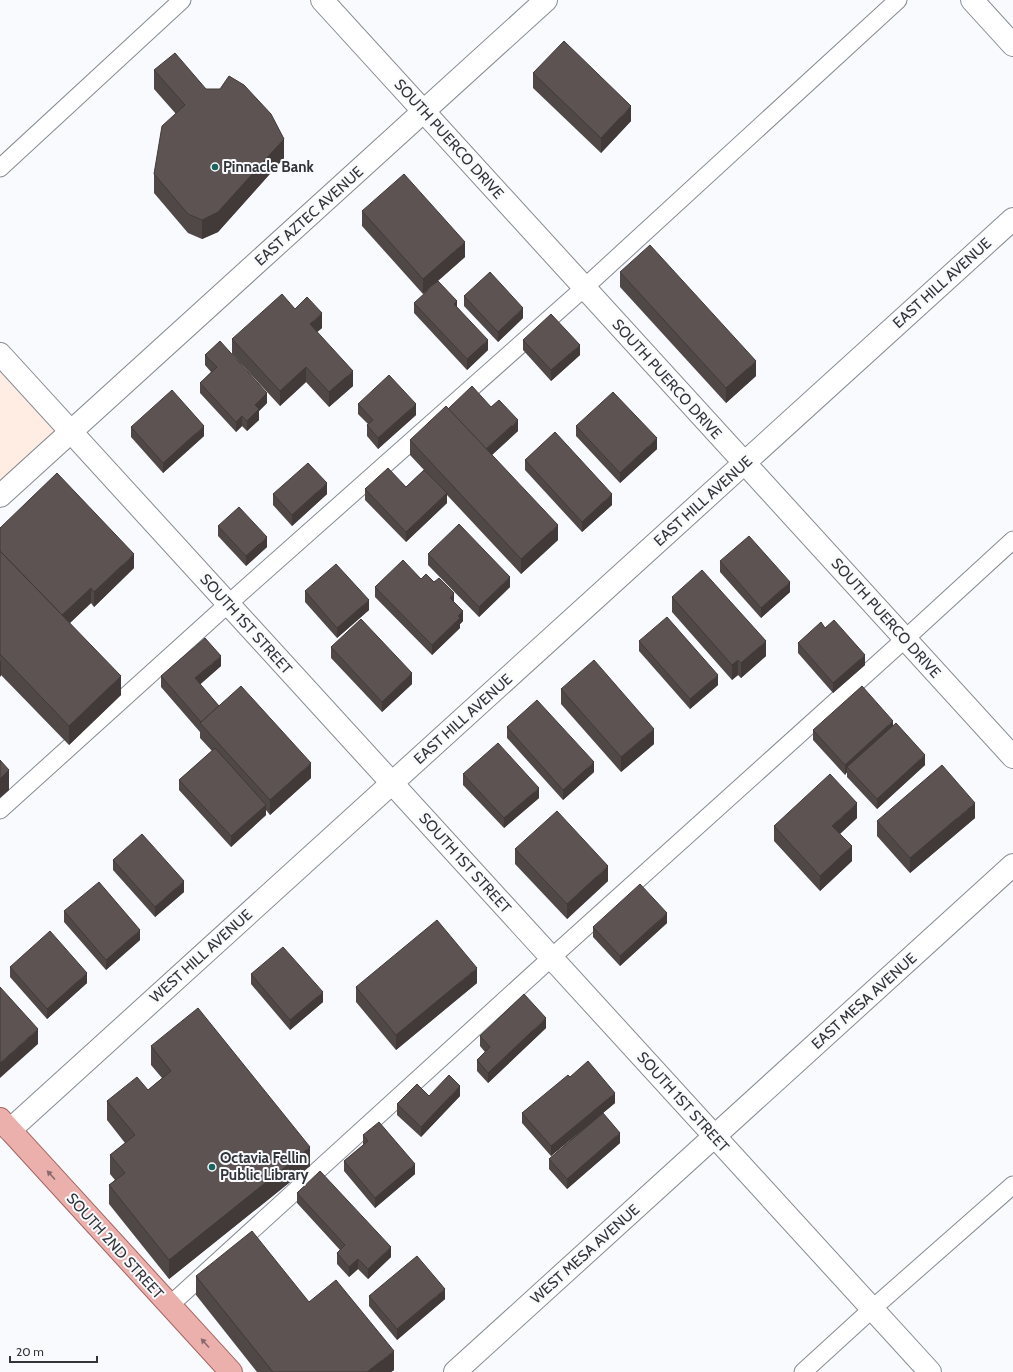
<svg xmlns="http://www.w3.org/2000/svg" width="1013" height="1372" font-family="Cabin,sans-serif">
  <style>
    .commercial { fill: #ffece3 }
    .lines { fill: none; stroke-linecap: round; stroke-linejoin: round }
    .service-casing { stroke: #868b93; stroke-width: 19 }
    .minor-casing { stroke: #868b93; stroke-width: 24 }
    .tertiary-casing { stroke: #868b93; stroke-width: 24 }
    .secondary-casing { stroke: #868b93; stroke-width: 24 }
    .primary-casing { stroke: #a1625f; stroke-width: 24 }
    .service { stroke: #fff; stroke-width: 17 }
    .minor { stroke: #fff; stroke-width: 22 }
    .tertiary { stroke: #fff; stroke-width: 22 }
    .secondary { stroke: #fff; stroke-width: 22 }
    .primary { stroke: #ebafac; stroke-width: 22 }
    .wall { fill: #504747 }
    .shaded-wall { fill: #413a39 }
    .building { fill: #5d5352; stroke: #413a39 }
    .oneway { fill: #856b6c }
    .poi-dot { fill: #18645e; stroke: #f8fafe; stroke-width: 1.5 }
    .labels { text-anchor: middle; dominant-baseline: central; stroke-width: 4; stroke-linejoin: round; paint-order: stroke }
    .street-label { font-size: 15px; fill: #323437; stroke: #f8fafe }
    .poi-label { font-size: 15px; font-weight: bold; fill: #323437; stroke: #f8fafe; text-anchor: start }
  </style>
  <rect width="100%" height="100%" fill="#f8fafe"/>
  <polygon class="commercial" points="0,354 71,431 0,496"/>
  <g class="lines">
    <defs>
      <g id="service">
        <polyline points="0,168 182,0"/>
        <polyline points="0,810 228,604 584,288 898,0"/>
        <polyline points="170,1305 551,958 905,639 1013,540"/>
        <polyline points="803,1372 872,1309 1013,1185"/>
      </g>
      <g id="minor">
        <polyline points="972,0 1013,45"/>
        <polyline points="0,354 930,1372"/>
        <polyline points="10,1130 1013,219"/>
        <polyline points="455,1372 1013,865"/>
      </g>
      <polyline id="tertiary" points="322,0 1013,757"/>
      <polyline id="secondary" points="0,496 546,0"/>
      <polyline id="primary" points="0,1119 231,1372"/>
    </defs>
    <use href="#service" class="service-casing"/>
    <use href="#minor" class="minor-casing"/>
    <use href="#tertiary" class="tertiary-casing"/>
    <use href="#secondary" class="secondary-casing"/>
    <use href="#primary" class="primary-casing"/>
    <use href="#service" class="service"/>
    <use href="#minor" class="minor"/>
    <use href="#tertiary" class="tertiary"/>
    <use href="#secondary" class="secondary"/>
    <use href="#primary" class="primary"/>
  </g>
  <g class="wall">
    <polygon points="154,70 206,89 284,158 218,232 202,239 188,233 154,193 154,174 176,114 154,89"/>
    <polygon points="533,73 631,121 601,153 533,88"/>
    <polygon points="362,211 465,257 423,294 362,226"/>
    <polygon points="620,272 756,376 726,403 620,287"/>
    <polygon points="464,296 523,318 498,342 464,306"/>
    <polygon points="414,303 457,307 488,350 467,370 414,313"/>
    <polygon points="295,309 322,328 317,332 353,386 329,407 306,382 280,406 232,354 232,339"/>
    <polygon points="523,340 580,355 551,381 523,350"/>
    <polygon points="205,355 267,403 259,411 259,420 247,431 242,426 236,432 200,393 200,383 211,372 205,365"/>
    <polygon points="358,404 416,415 378,449 367,436 367,425 368,424 358,414"/>
    <polygon points="491,407 518,431 492,455 558,540 521,574 447,495 447,503 406,542 365,500 365,489 406,487 424,470 410,455 410,440 448,409"/>
    <polygon points="576,426 657,449 620,483 576,436"/>
    <polygon points="131,427 204,436 163,473 131,437"/>
    <polygon points="525,460 612,505 582,532 525,470"/>
    <polygon points="273,494 327,494 292,526 273,505"/>
    <polygon points="218,526 267,547 246,566 218,536"/>
    <polygon points="0,528 134,568 94,607 91,603 70,623 121,695 69,745 1,675 0,677"/>
    <polygon points="428,554 510,587 479,617 428,565"/>
    <polygon points="720,561 790,592 761,618 720,572"/>
    <polygon points="421,579 454,602 463,621 460,624 460,628 432,655 375,597 375,587"/>
    <polygon points="305,591 369,610 337,638 305,602"/>
    <polygon points="672,597 766,656 741,678 738,675 732,680 672,612"/>
    <polygon points="825,628 865,665 833,693 798,653 798,643"/>
    <polygon points="639,641 718,685 690,709 639,651"/>
    <polygon points="331,647 412,684 382,712 331,658"/>
    <polygon points="221,666 200,684 219,706 311,778 270,815 266,810 266,815 231,847 179,790 179,780 212,751 200,738 200,732 161,687 161,676"/>
    <polygon points="561,689 654,744 621,772 561,704"/>
    <polygon points="893,725 925,765 877,809 847,777 847,772 845,775 813,740 813,730"/>
    <polygon points="507,727 594,772 563,800 507,738"/>
    <polygon points="463,774 539,798 504,828 463,785"/>
    <polygon points="857,818 840,834 852,861 820,891 774,841 774,826"/>
    <polygon points="975,818 910,873 877,836 877,821"/>
    <polygon points="515,849 608,881 567,919 515,864"/>
    <polygon points="113,860 184,892 155,917 113,870"/>
    <polygon points="64,911 140,940 106,970 64,922"/>
    <polygon points="667,923 620,966 593,937 593,927"/>
    <polygon points="10,967 87,983 47,1019 10,977"/>
    <polygon points="251,974 323,1002 290,1030 251,984"/>
    <polygon points="477,983 396,1050 356,1002 356,987"/>
    <polygon points="546,1028 488,1083 477,1071 477,1060 485,1052 480,1046 480,1036"/>
    <polygon points="151,1046 310,1166 169,1279 109,1204 109,1185 115,1180 110,1174 110,1155 125,1143 107,1120 107,1101 148,1090 162,1078 151,1065"/>
    <polygon points="570,1077 615,1103 603,1113 620,1143 567,1189 549,1169 549,1159 585,1127 551,1156 522,1123 522,1113"/>
    <polygon points="429,1096 460,1096 421,1137 397,1115 397,1104"/>
    <polygon points="363,1135 415,1174 375,1208 344,1171 344,1161 363,1145"/>
    <polygon points="297,1193 391,1257 368,1279 358,1269 349,1277 337,1264 337,1253 340,1250 297,1203"/>
    <polygon points="196,1276 309,1302 394,1370 391,1372 257,1372 196,1295"/>
    <polygon points="369,1296 445,1299 397,1340 369,1306"/>
  </g>
  <g class="shaded-wall">
    <polygon points="631,106 631,121 601,153 601,138"/>
    <polygon points="284,139 284,158 218,232 202,239 202,220"/>
    <polygon points="465,242 465,257 423,294 423,279"/>
    <polygon points="457,301 457,311 454,304"/>
    <polygon points="523,308 523,318 498,342 498,332"/>
    <polygon points="322,313 322,328 310,338 310,324"/>
    <polygon points="488,340 488,350 467,370 467,359"/>
    <polygon points="580,345 580,355 551,381 551,370"/>
    <polygon points="756,361 756,376 726,403 726,388"/>
    <polygon points="306,367 306,382 280,406 280,391"/>
    <polygon points="353,371 353,386 329,407 329,392"/>
    <polygon points="267,393 267,403 259,411 259,420 247,431 247,421 255,405"/>
    <polygon points="416,404 416,415 378,449 378,438"/>
    <polygon points="242,416 242,426 236,432 236,422"/>
    <polygon points="518,420 518,431 484,462 484,452"/>
    <polygon points="204,426 204,436 163,473 163,463"/>
    <polygon points="657,438 657,449 620,483 620,473"/>
    <polygon points="327,483 327,494 292,526 292,515"/>
    <polygon points="447,493 447,503 406,542 406,532"/>
    <polygon points="612,494 612,505 582,532 582,522"/>
    <polygon points="558,525 558,540 521,574 521,559"/>
    <polygon points="267,537 267,547 246,566 246,556"/>
    <polygon points="134,554 134,568 94,607 94,592"/>
    <polygon points="510,577 510,587 479,617 479,607"/>
    <polygon points="790,582 790,592 761,618 761,608"/>
    <polygon points="91,588 91,603 60,632 60,617"/>
    <polygon points="454,593 454,604 450,598"/>
    <polygon points="369,600 369,610 337,638 337,628"/>
    <polygon points="463,611 463,621 460,624 460,628 432,655 432,645"/>
    <polygon points="766,641 766,656 741,678 741,663"/>
    <polygon points="865,655 865,665 833,693 833,683"/>
    <polygon points="221,656 221,666 195,689 195,678"/>
    <polygon points="1,660 1,675 0,677 0,662"/>
    <polygon points="738,660 738,675 732,680 732,665"/>
    <polygon points="412,673 412,684 382,712 382,702"/>
    <polygon points="718,675 718,685 690,709 690,699"/>
    <polygon points="121,676 121,695 69,745 69,726"/>
    <polygon points="893,721 893,731 847,767 847,772 845,775 845,765"/>
    <polygon points="654,729 654,744 621,772 621,757"/>
    <polygon points="925,755 925,765 877,809 877,799"/>
    <polygon points="594,762 594,772 563,800 563,790"/>
    <polygon points="311,763 311,778 270,815 270,800"/>
    <polygon points="9,770 9,790 0,798 0,779"/>
    <polygon points="539,788 539,798 504,828 504,818"/>
    <polygon points="857,803 857,818 832,841 832,826"/>
    <polygon points="975,803 975,818 910,873 910,858"/>
    <polygon points="266,805 266,815 231,847 231,836"/>
    <polygon points="852,846 852,861 820,891 820,876"/>
    <polygon points="608,866 608,881 567,919 567,904"/>
    <polygon points="184,881 184,892 155,917 155,907"/>
    <polygon points="667,913 667,923 620,966 620,956"/>
    <polygon points="140,930 140,940 106,970 106,960"/>
    <polygon points="477,968 477,983 396,1050 396,1035"/>
    <polygon points="87,973 87,983 47,1019 47,1009"/>
    <polygon points="323,992 323,1002 290,1030 290,1020"/>
    <polygon points="546,1018 546,1028 488,1083 488,1073"/>
    <polygon points="38,1029 38,1044 0,1078 0,1063"/>
    <polygon points="460,1086 460,1096 421,1137 421,1127"/>
    <polygon points="615,1093 615,1103 551,1156 551,1146"/>
    <polygon points="620,1133 620,1143 567,1189 567,1179"/>
    <polygon points="310,1147 310,1166 169,1279 169,1260"/>
    <polygon points="415,1164 415,1174 375,1208 375,1198"/>
    <polygon points="391,1247 391,1257 368,1279 368,1269"/>
    <polygon points="358,1259 358,1269 349,1277 349,1267"/>
    <polygon points="445,1289 445,1299 397,1340 397,1329"/>
    <polygon points="394,1351 394,1370 391,1372 367,1372"/>
  </g>
  <g class="building">
    <polygon points="564,41 631,106 601,138 533,73"/>
    <polygon points="175,53 206,89 220,89 229,76 244,85 271,114 284,139 218,212 202,220 188,214 154,174 162,126 185,105 154,70"/>
    <polygon points="404,174 465,242 423,279 362,211"/>
    <polygon points="650,245 756,361 726,388 620,272"/>
    <polygon points="490,272 523,308 498,332 464,296"/>
    <polygon points="438,281 457,301 454,304 488,340 467,359 414,303"/>
    <polygon points="282,294 295,309 307,297 322,313 310,324 353,371 329,392 306,367 280,391 232,339"/>
    <polygon points="551,314 580,345 551,370 523,340"/>
    <polygon points="220,341 267,393 255,405 259,409 247,421 242,416 236,422 200,383 217,367 205,355"/>
    <polygon points="389,375 416,404 378,438 367,425 373,420 358,404"/>
    <polygon points="472,386 491,407 499,400 518,420 486,449 448,409"/>
    <polygon points="172,390 204,426 163,463 131,427"/>
    <polygon points="613,392 657,438 620,473 576,426"/>
    <polygon points="446,406 558,525 521,559 410,440"/>
    <polygon points="555,432 612,494 582,522 525,460"/>
    <polygon points="308,463 327,483 292,515 273,494"/>
    <polygon points="388,468 406,487 424,470 447,493 406,532 365,489"/>
    <polygon points="57,473 134,554 94,592 91,588 62,615 0,551 0,528"/>
    <polygon points="239,507 267,537 246,556 218,526"/>
    <polygon points="459,524 510,577 479,607 428,554"/>
    <polygon points="749,536 790,582 761,608 720,561"/>
    <polygon points="0,551 121,676 69,726 0,654"/>
    <polygon points="403,560 421,579 426,574 434,582 439,578 454,593 450,598 463,611 458,616 460,618 432,645 375,587"/>
    <polygon points="336,564 369,600 337,628 305,591"/>
    <polygon points="702,570 766,641 741,663 738,660 732,665 672,597"/>
    <polygon points="667,617 718,675 690,699 639,641"/>
    <polygon points="361,619 412,673 382,702 331,647"/>
    <polygon points="834,620 865,655 833,683 798,643 821,622 825,628"/>
    <polygon points="205,638 221,656 195,678 219,706 201,722 161,676"/>
    <polygon points="594,660 654,729 621,757 561,689"/>
    <polygon points="241,686 311,763 270,800 200,723"/>
    <polygon points="862,686 893,721 845,765 813,730"/>
    <polygon points="537,700 594,762 563,790 507,727"/>
    <polygon points="896,723 925,755 877,799 847,767"/>
    <polygon points="498,743 539,788 504,818 463,774"/>
    <polygon points="215,748 266,805 231,836 179,780"/>
    <polygon points="0,760 9,770 0,779"/>
    <polygon points="942,765 975,803 910,858 877,821"/>
    <polygon points="830,774 857,803 832,826 852,846 820,876 774,826"/>
    <polygon points="557,811 608,866 567,904 515,849"/>
    <polygon points="142,834 184,881 155,907 113,860"/>
    <polygon points="99,882 140,930 106,960 64,911"/>
    <polygon points="640,884 667,913 620,956 593,927"/>
    <polygon points="437,920 477,968 396,1035 356,987"/>
    <polygon points="50,931 87,973 47,1009 10,967"/>
    <polygon points="283,947 323,992 290,1020 251,974"/>
    <polygon points="0,987 38,1029 0,1063"/>
    <polygon points="524,994 546,1018 488,1073 477,1060 490,1047 480,1036"/>
    <polygon points="198,1008 310,1147 169,1260 109,1185 125,1173 110,1155 135,1135 107,1101 137,1077 148,1090 171,1071 151,1046"/>
    <polygon points="588,1061 615,1093 551,1146 522,1113 568,1075 570,1077"/>
    <polygon points="449,1075 460,1086 421,1127 397,1104 417,1084 429,1096"/>
    <polygon points="603,1113 620,1133 567,1179 549,1159"/>
    <polygon points="379,1122 415,1164 375,1198 344,1161 368,1141 363,1135"/>
    <polygon points="320,1171 391,1247 368,1269 358,1259 349,1267 337,1253 345,1245 297,1193"/>
    <polygon points="252,1231 309,1302 336,1280 394,1351 367,1372 273,1372 196,1276"/>
    <polygon points="417,1256 445,1289 397,1329 369,1296"/>
  </g>
  <defs><path id="oneway-solid" d="M-6-.8H1V-3.2L6.5 0L1 3.2V.8H-6Z"/></defs>
  <g class="oneway">
    <use href="#oneway-solid" transform="translate(51 1175) rotate(-132)"/>
    <use href="#oneway-solid" transform="translate(205 1343) rotate(-132)"/>
  </g>
  <g class="poi-dot">
    <circle cx="215" cy="167" r="4"/>
    <circle cx="212" cy="1167" r="4"/>
  </g>
  <g class="labels">
    <g class="street-label">
      <text transform="translate(449 139) rotate(48)">SOUTH PUERCO DRIVE</text>
      <text transform="translate(309 216) rotate(-42)">EAST AZTEC AVENUE</text>
      <text transform="translate(942 283) rotate(-42)">EAST HILL AVENUE</text>
      <text transform="translate(667 379) rotate(48)">SOUTH PUERCO DRIVE</text>
      <text transform="translate(703 501) rotate(-42)">EAST HILL AVENUE</text>
      <text transform="translate(886 618) rotate(48)">SOUTH PUERCO DRIVE</text>
      <text transform="translate(246 624) rotate(48)">SOUTH 1ST STREET</text>
      <text transform="translate(463 719) rotate(-42)">EAST HILL AVENUE</text>
      <text transform="translate(465 863) rotate(48)">SOUTH 1ST STREET</text>
      <text transform="translate(201 956) rotate(-42)">WEST HILL AVENUE</text>
      <text transform="translate(864 1001) rotate(-42)">EAST MESA AVENUE</text>
      <text transform="translate(683 1102) rotate(48)">SOUTH 1ST STREET</text>
      <text transform="translate(115 1246) rotate(48)">SOUTH 2ND STREET</text>
      <text transform="translate(585 1254) rotate(-42)">WEST MESA AVENUE</text>
    </g>
    <g class="poi-label">
      <text x="223" y="167">Pinnacle Bank</text>
      <text x="220" y="1158">Octavia Fellin<tspan x="220" dy="17">Public Library</tspan></text>
    </g>
  </g>
  <path d="M10 1356v6h87v-6" fill="none" stroke="#323437" stroke-width="2"/>
  <text x="16" y="1356" font-size="12" fill="#323437" stroke="#f8fafe" stroke-width="3" paint-order="stroke">20 m</text>
</svg>
